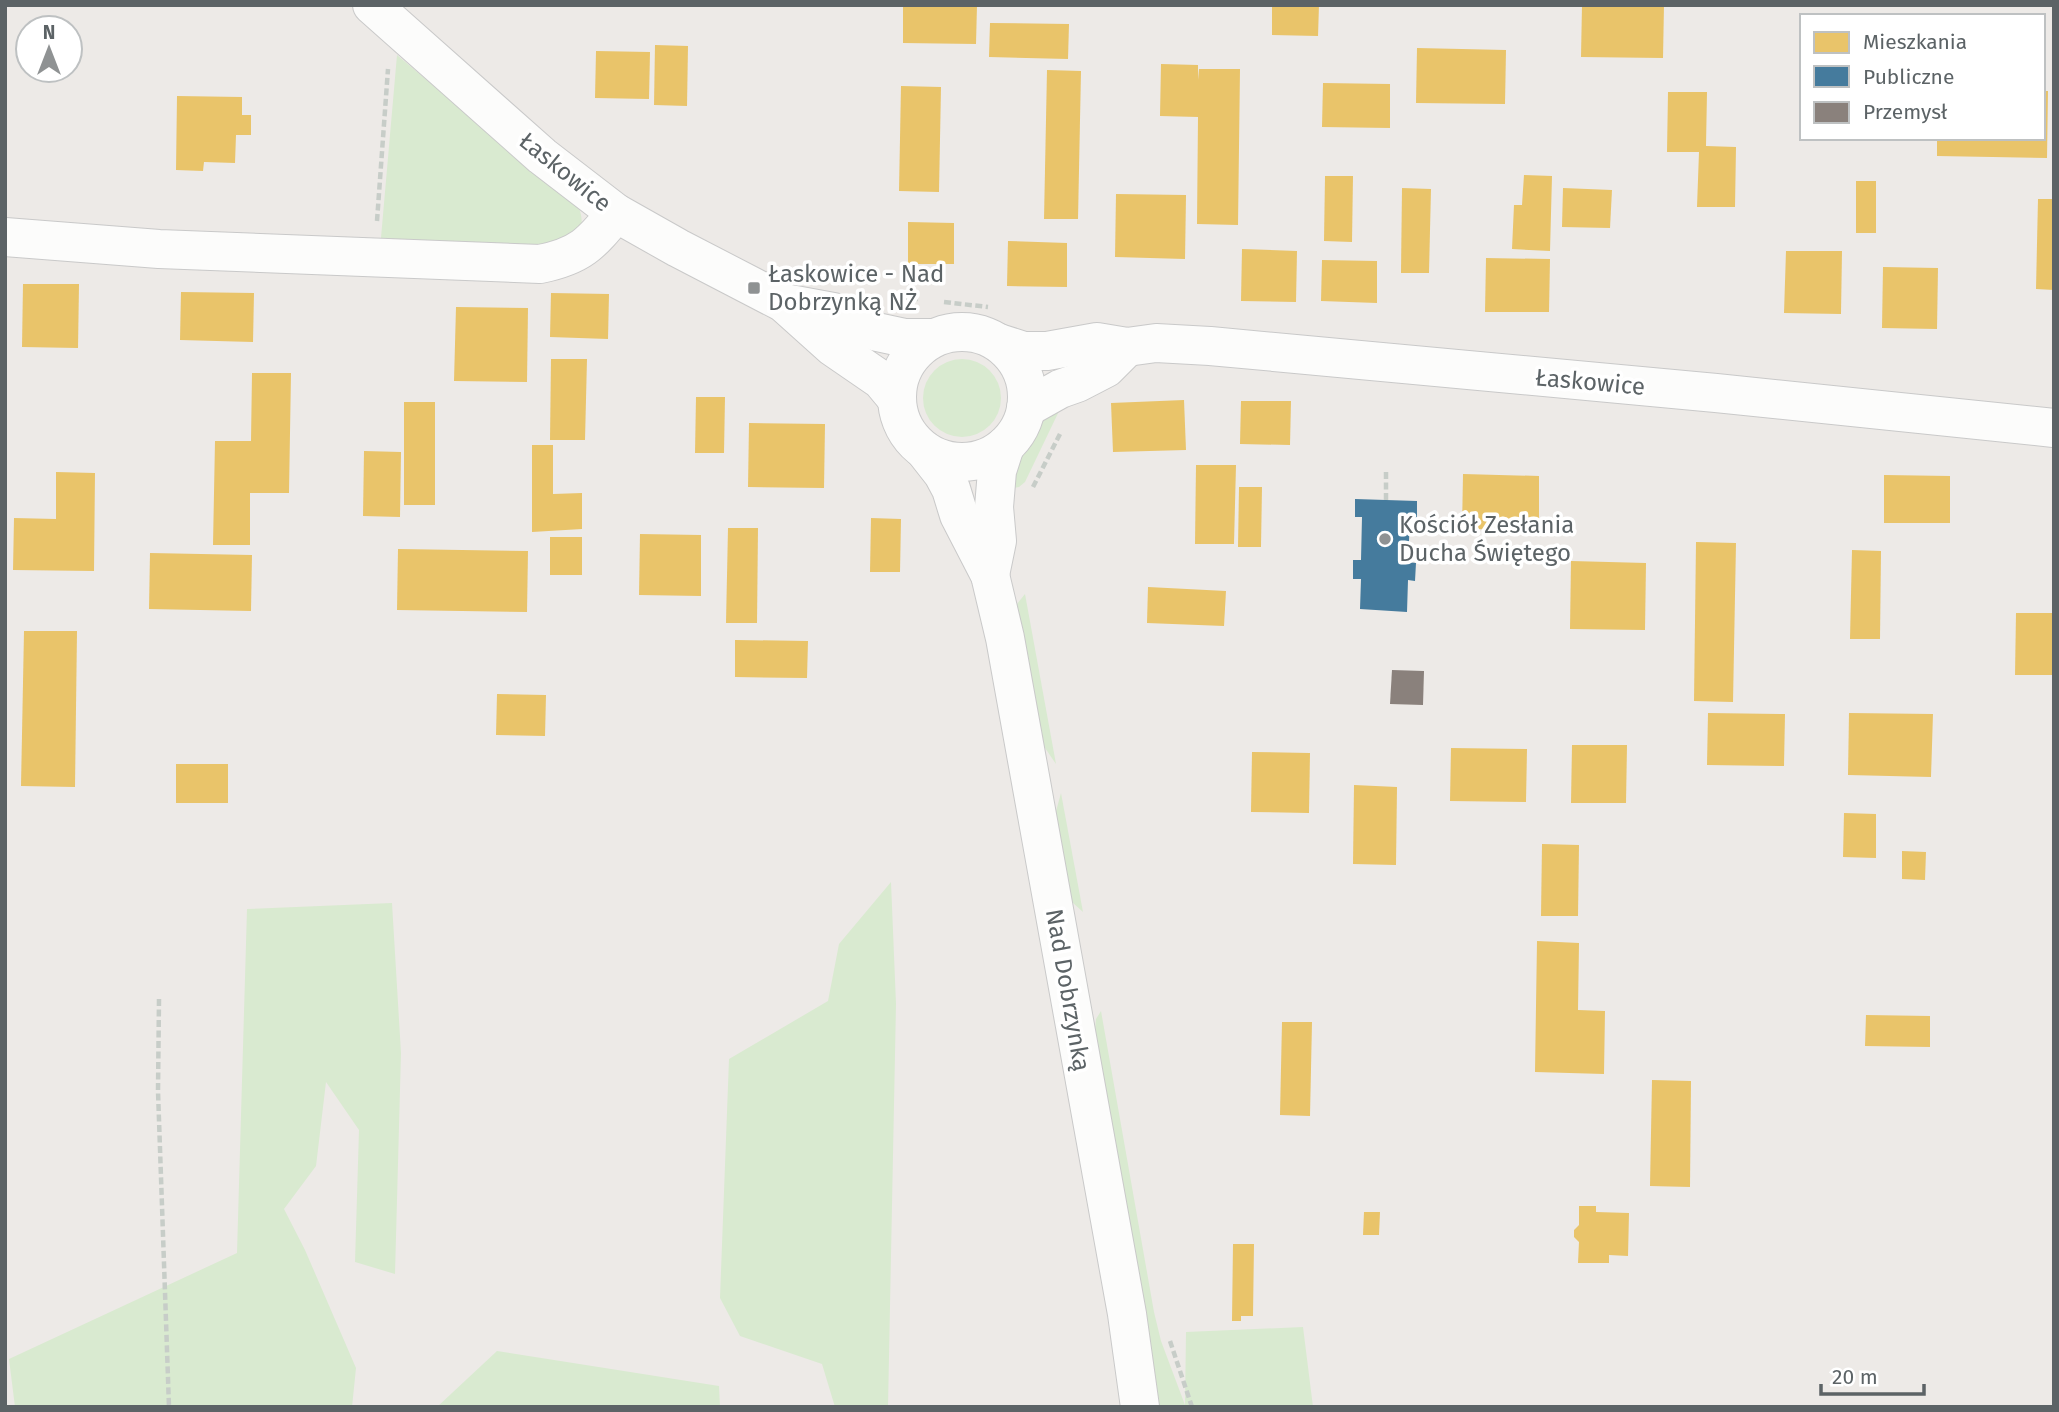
<svg xmlns="http://www.w3.org/2000/svg" width="2059" height="1412" font-family="'Fira Sans',sans-serif">
  <style>
    .green { fill: #d9ead0 }
    .homes { fill: #e9c46a }
    .public { fill: #457b9d }
    .industry { fill: #8a817c }
    .lines { fill: none; stroke-linecap: round; stroke-linejoin: round }
    .street-casing { stroke: #c9c9c9; stroke-width: 40 }
    .secondary-casing { stroke: #c9c9c9; stroke-width: 40 }
    .path { stroke: #c7cdc8; stroke-width: 4.5; stroke-dasharray: 7 3.5; stroke-linecap: butt }
    .street { stroke: #fcfcfb; stroke-width: 38 }
    .secondary { stroke: #fcfcfb; stroke-width: 38 }
    .poi-dot { fill: #8f9293; stroke: #fff; stroke-width: 2.5 }
    .labels { text-anchor: middle; dominant-baseline: central; stroke-width: 7; stroke-linejoin: round; paint-order: stroke }
    .street-label { font-size: 24px; fill: #5c6366; stroke: #fff }
    .poi-label { font-size: 24px; fill: #5c6366; stroke: #fff; text-anchor: start }
  </style>
  <rect width="100%" height="100%" fill="#edeae7"/>
  <g class="green">
    <path d="M 397,55 L 561,193 C 580,205 582,208 582,231 L 561,251 L 380,249 Z"/>
    <circle cx="962" cy="398" r="39"/>
    <polygon points="1061,407 1025,482 1019,487 1007,489 1020,455 1042,420"/>
    <polygon points="1025,594 1056,764 1043,745 1017,604"/>
    <polygon points="1061,793 1083,912 1072,902 1055,815"/>
    <polygon points="891,882 896,1004 888,1407 835,1407 822,1364 740,1336 720,1298 729,1059 828,1001 839,944"/>
    <polygon points="392,903 401,1053 395,1274 355,1262 359,1130 326,1082 316,1166 284,1209 305,1250 356,1368 352,1407 15,1407 9,1359 237,1253 247,909"/>
    <polygon points="1101,1011 1154,1312 1161,1341 1185,1405 1186,1332 1303,1327 1313,1407 1159,1407 1145,1311 1095,1030 1096,1019"/>
    <polygon points="497,1351 719,1386 720,1407 437,1407"/>
  </g>
  <g class="homes">
    <polygon points="903,5 977,5 976,44 903,43"/>
    <polygon points="1301,5 1319,5 1318,36 1272,35 1272,6"/>
    <polygon points="1582,5 1664,5 1663,58 1581,57"/>
    <polygon points="990,23 1069,24 1068,59 989,57"/>
    <polygon points="655,45 688,46 687,106 654,105"/>
    <polygon points="1417,48 1506,50 1505,104 1416,103"/>
    <polygon points="596,51 650,52 649,99 595,98"/>
    <polygon points="1161,64 1198,65 1198,80 1199,69 1240,69 1238,225 1197,224 1198,117 1160,116"/>
    <polygon points="1047,70 1081,71 1078,219 1044,219"/>
    <polygon points="1323,83 1390,84 1390,128 1322,127"/>
    <polygon points="901,86 941,87 939,192 899,191"/>
    <polygon points="2043,91 2048,91 2047,158 1937,156 1937,138 2043,138"/>
    <polygon points="1668,92 1707,92 1706,146 1736,147 1735,207 1697,207 1699,152 1667,152"/>
    <polygon points="177,96 242,97 242,115 251,115 251,135 236,135 235,163 204,162 203,171 176,170"/>
    <polygon points="1524,175 1552,176 1550,251 1512,249 1514,205 1522,205"/>
    <polygon points="1325,176 1353,176 1352,242 1324,241"/>
    <rect x="1856" y="181" width="20" height="52"/>
    <polygon points="1402,188 1431,189 1429,273 1401,273"/>
    <polygon points="1563,188 1612,190 1610,228 1562,227"/>
    <polygon points="1116,194 1186,195 1185,259 1115,257"/>
    <polygon points="2038,199 2054,199 2054,290 2036,289"/>
    <polygon points="908,222 954,223 954,264 908,264"/>
    <polygon points="1008,241 1067,243 1067,287 1007,286"/>
    <polygon points="1242,249 1297,251 1296,302 1241,301"/>
    <polygon points="1786,251 1842,251 1841,314 1784,313"/>
    <polygon points="1486,258 1550,259 1549,312 1485,312"/>
    <polygon points="1322,260 1377,261 1377,303 1321,301"/>
    <polygon points="1883,267 1938,268 1937,329 1882,328"/>
    <polygon points="23,284 79,284 78,348 22,347"/>
    <polygon points="181,292 254,293 253,342 180,340"/>
    <polygon points="551,293 609,294 608,339 550,337"/>
    <polygon points="456,307 528,308 527,382 454,381"/>
    <polygon points="551,359 587,359 585,440 550,440"/>
    <polygon points="252,373 291,373 289,493 250,493 250,545 213,545 215,441 251,441"/>
    <polygon points="696,397 725,397 724,453 695,453"/>
    <polygon points="1184,400 1186,450 1113,452 1111,403"/>
    <polygon points="1241,401 1291,401 1290,445 1240,444"/>
    <rect x="404" y="402" width="31" height="103"/>
    <polygon points="749,423 825,424 824,488 748,487"/>
    <polygon points="532,445 553,445 553,494 582,493 582,529 532,532"/>
    <polygon points="364,451 401,452 400,517 363,516"/>
    <polygon points="1196,465 1236,465 1234,544 1195,544"/>
    <polygon points="56,472 95,473 94,571 13,570 14,518 56,519"/>
    <polygon points="1463,474 1539,476 1539,530 1462,529"/>
    <polygon points="1884,475 1950,476 1950,523 1884,523"/>
    <polygon points="1239,487 1262,487 1261,547 1238,547"/>
    <polygon points="871,518 901,519 900,572 870,572"/>
    <polygon points="728,528 758,528 757,623 726,623"/>
    <polygon points="640,534 701,535 701,596 639,595"/>
    <rect x="550" y="537" width="32" height="38"/>
    <polygon points="1696,542 1736,543 1733,702 1694,701"/>
    <polygon points="398,549 528,551 527,612 397,610"/>
    <polygon points="1852,550 1881,551 1880,639 1850,639"/>
    <polygon points="150,553 252,555 251,611 149,609"/>
    <polygon points="1571,561 1646,563 1645,630 1570,629"/>
    <polygon points="1148,587 1226,591 1224,626 1147,623"/>
    <polygon points="2016,613 2054,613 2054,675 2015,675"/>
    <polygon points="24,631 77,631 75,787 21,786"/>
    <polygon points="735,640 808,641 807,678 735,677"/>
    <polygon points="497,694 546,695 545,736 496,735"/>
    <polygon points="1708,713 1785,714 1784,766 1707,765"/>
    <polygon points="1849,713 1933,714 1931,777 1848,775"/>
    <polygon points="1572,745 1627,745 1626,803 1571,803"/>
    <polygon points="1451,748 1527,749 1526,802 1450,801"/>
    <polygon points="1252,752 1310,753 1309,813 1251,812"/>
    <rect x="176" y="764" width="52" height="39"/>
    <polygon points="1354,785 1397,787 1396,865 1353,864"/>
    <polygon points="1844,813 1876,814 1876,858 1843,857"/>
    <polygon points="1542,844 1579,845 1578,916 1541,916"/>
    <polygon points="1902,851 1926,852 1925,880 1902,879"/>
    <polygon points="1537,941 1579,943 1578,1010 1605,1011 1604,1074 1535,1072"/>
    <polygon points="1866,1015 1930,1016 1930,1047 1865,1046"/>
    <polygon points="1282,1022 1312,1022 1310,1116 1280,1115"/>
    <polygon points="1652,1080 1691,1081 1690,1187 1650,1186"/>
    <polygon points="1579,1206 1596,1206 1596,1212 1629,1213 1628,1256 1609,1255 1609,1263 1578,1263 1579,1242 1574,1237 1574,1230 1579,1225"/>
    <polygon points="1364,1212 1380,1212 1379,1235 1363,1235"/>
    <polygon points="1233,1244 1254,1244 1253,1316 1241,1316 1241,1321 1232,1321"/>
  </g>
  <polygon class="public" points="1355,499 1417,501 1417,519 1410,519 1408,562 1416,563 1415,581 1408,580 1407,612 1360,609 1361,579 1353,579 1353,560 1361,560 1362,517 1355,517"/>
  <polygon class="industry" points="1392,670 1424,671 1423,705 1390,704"/>
  <g class="lines">
    <defs>
      <path id="street" d="M 5,237 L 159,249 L 540,264 C 580,256 591,244 616,213"/>
      <g id="secondary">
        <polyline points="372,5 542,156 616,213 678,248 784,303 833,347 881,380 896,398"/>
        <polyline points="784,303 833,312 877,332 905,338 933,338"/>
        <circle cx="962" cy="397" r="65"/>
        <polyline points="999,343 1024,351 1047,351 1097,342 1127,347 1156,343 1210,346 1716,393 2054,428"/>
        <polyline points="1026,408 1060,389 1077,383 1106,368 1127,347"/>
        <polyline points="925,451 943,474 951,489 959,515 990,575 1005,638 1127,1314 1140,1407"/>
        <polyline points="990,575 997,541 994,507 997,471 1005,446"/>
      </g>
    </defs>
    <use href="#street" class="street-casing"/>
    <use href="#secondary" class="secondary-casing"/>
    <g class="path">
      <polyline points="377,221 388,69"/>
      <polyline points="895,296 918,299"/>
      <polyline points="944,302 988,307"/>
      <polyline points="1033,487 1061,432"/>
      <polyline points="1386,500 1386,471"/>
      <polyline points="159,999 158,1091 169,1407"/>
      <polyline points="1170,1341 1192,1407"/>
    </g>
    <use href="#street" class="street"/>
    <use href="#secondary" class="secondary"/>
  </g>
  <g class="poi-dot">
    <rect x="747" y="281" width="14" height="14" rx="3.5"/>
    <circle cx="1385" cy="539" r="7"/>
  </g>
  <g class="labels">
    <g class="street-label">
      <text transform="translate(565 172) rotate(39)">Łaskowice</text>
      <text transform="translate(1590 382) rotate(5)">Łaskowice</text>
      <text transform="translate(1068 990) rotate(80)">Nad Dobrzynką</text>
    </g>
    <g class="poi-label">
      <text x="768" y="274">Łaskowice - Nad<tspan x="768" dy="28">Dobrzynką NŻ</tspan></text>
      <text x="1399" y="525">Kościół Zesłania<tspan x="1399" dy="28">Ducha Świętego</tspan></text>
    </g>
  </g>
  <rect width="2059" height="1412" fill="none" stroke="#5c6366" stroke-width="14"/>
  <rect x="1800" y="14" width="245" height="126" fill="#ffffff" stroke="#bec1c2" stroke-width="2"/>
  <rect x="1814" y="32" width="35" height="21" fill="#e9c46a" stroke="#bec1c2" stroke-width="2"/>
  <text x="1863" y="49" font-size="21" fill="#5c6366">Mieszkania</text>
  <rect x="1814" y="66" width="35" height="21" fill="#457b9d" stroke="#bec1c2" stroke-width="2"/>
  <text x="1863" y="84" font-size="21" fill="#5c6366">Publiczne</text>
  <rect x="1814" y="102" width="35" height="21" fill="#8a817c" stroke="#bec1c2" stroke-width="2"/>
  <text x="1863" y="119" font-size="21" fill="#5c6366">Przemysł</text>
  <g transform="translate(49 49)"><circle r="33" fill="#ffffff" stroke="#bec1c2" stroke-width="2"/>
  <path d="M0-5L12 26L0 18L-12 26Z" fill="#8f9293"/>
  <text y="-10" font-size="19" font-weight="bold" text-anchor="middle" fill="#5c6366">N</text>
  </g>
  <path d="M1821 1384v10h103v-10" fill="none" stroke="#5c6366" stroke-width="3.5"/>
  <text x="1832" y="1384" font-size="21" fill="#5c6366" stroke="#ffffff" stroke-width="5" paint-order="stroke">20 m</text>
</svg>
